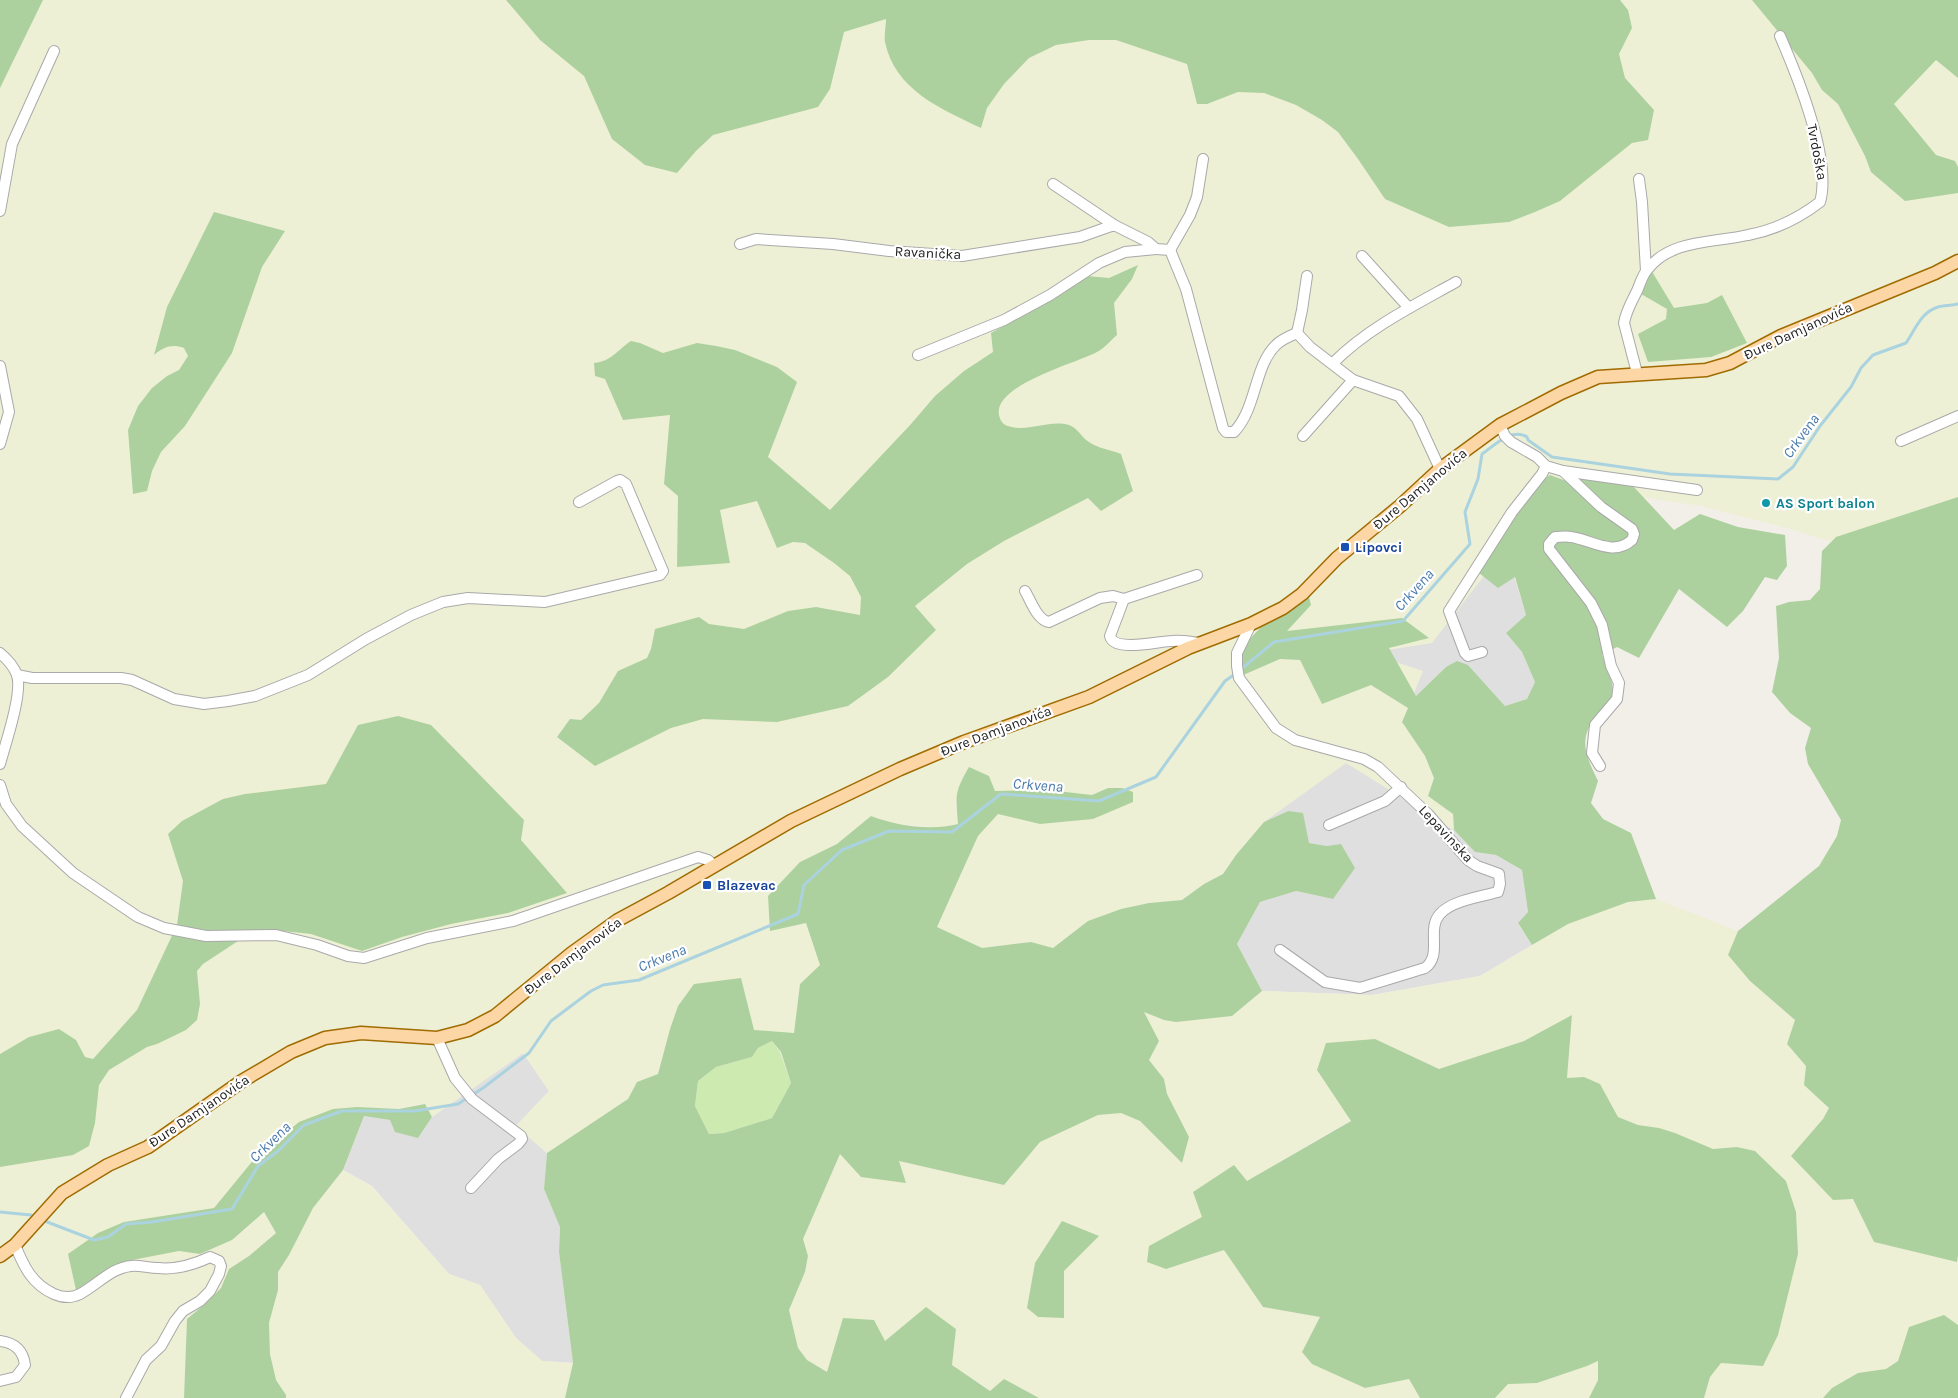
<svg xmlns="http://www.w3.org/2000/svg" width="1958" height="1398" font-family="Karla,sans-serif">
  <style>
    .residential { fill: #e0dfdf }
    .farmland { fill: #eef0d5 }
    .grass { fill: #cdebb0 }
    .forest { fill: #add19e; fill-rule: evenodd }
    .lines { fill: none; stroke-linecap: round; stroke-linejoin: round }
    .stream { stroke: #aad3df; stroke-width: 3 }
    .minor-casing { stroke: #a9a9a9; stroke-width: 12 }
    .major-casing { stroke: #a06b00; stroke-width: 15 }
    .minor { stroke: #fff; stroke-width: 10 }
    .major { stroke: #fcd6a4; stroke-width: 12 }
    .culture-dot { fill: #0f9aa8; stroke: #fff; stroke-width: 2 }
    .transit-dot { fill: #1a4fb4; stroke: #fff; stroke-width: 2 }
    .labels { text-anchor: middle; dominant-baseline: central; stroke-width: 4.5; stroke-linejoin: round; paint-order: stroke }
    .street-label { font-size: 14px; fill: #222; stroke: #fff }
    .culture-label { font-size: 14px; font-weight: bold; fill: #0d838f; stroke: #fff; text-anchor: start }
    .transit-label { font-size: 14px; font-weight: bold; fill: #164399; stroke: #fff; text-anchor: start }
    .water-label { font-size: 15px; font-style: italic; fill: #4a7aab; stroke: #fff }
  </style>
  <rect width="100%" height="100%" fill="#f2efe9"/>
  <g class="residential">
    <polygon points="1463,561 1514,576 1526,615 1506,633 1522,652 1535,682 1527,699 1505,706 1468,665 1446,667 1416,696 1388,648"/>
    <polygon points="1340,752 1431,818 1454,830 1475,852 1496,855 1522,870 1528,912 1518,924 1532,945 1480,976 1372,995 1262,991 1237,944 1260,902 1296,891 1333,899 1327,846 1309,843 1288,811 1264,822"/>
    <polygon points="523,1053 549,1091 516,1126 547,1153 544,1189 560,1226 559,1252 573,1363 542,1361 516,1338 480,1285 449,1274 372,1186 343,1170 364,1116 390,1120 418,1138 432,1117"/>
  </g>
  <g class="farmland">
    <polygon points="0,0 1958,0 1958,526 1852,548 1793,530 1701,506 1555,484 1432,643 1368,653 1423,671 1402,722 1425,756 1434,778 1428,796 1453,814 1454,830 1346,763 1264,822 1236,855 1223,874 1204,884 1182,900 1149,903 1088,921 1053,948 1031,942 982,948 937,927 978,836 998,814 955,799 958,824 944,828 889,823 871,816 837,844 800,862 806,923 820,965 800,984 794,1033 754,1031 695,984 678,1006 670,1029 658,1074 637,1082 628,1099 547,1153 516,1126 549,1091 523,1053 432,1117 425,1104 399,1109 379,1108 229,1190 214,1208 124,1222 112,1267 127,1261 159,1254 179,1251 200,1254 232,1240 264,1212 276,1233 249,1256 229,1269 221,1288 205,1304 187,1319 184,1398 0,1398"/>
    <polygon points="1656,899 1738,931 1729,955 1750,981 1795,1020 1787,1044 1806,1066 1804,1085 1829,1108 1823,1119 1791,1157 1853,1198 1874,1242 1957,1261 1958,1255 1958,1398 1704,1398 1710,1377 1721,1362 1763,1366 1796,1212 1786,1181 1755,1151 1737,1147 1713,1149 1659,1128 1638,1125 1618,1117 1584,1078 1567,1078 1572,1015 1524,1041 1439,1069 1375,1039 1317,1070 1351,1120 1247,1181 1234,1165 1203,1217 1166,1269 1224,1250 1263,1307 1320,1317 1302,1352 1365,1388 1409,1379 1420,1398 1039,1398 1004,1379 991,1391 952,1365 956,1329 885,1341 827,1373 807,1360 798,1348 789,1310 805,1272 808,1256 803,1239 840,1154 906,1183 898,1161 1004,1185 1040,1142 1098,1115 1121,1113 1140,1121 1182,1163 1189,1137 1167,1094 1164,1079 1149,1060 1143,1011 1164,1020 1232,1016 1262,991 1372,995 1480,976 1568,924 1628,902"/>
    <polygon points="343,1170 371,1186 449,1274 480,1285 516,1338 542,1361 573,1363 565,1398 286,1398 286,1395 276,1380 270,1354 269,1323 278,1290 278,1272 289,1255 313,1208"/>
    <polygon points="1598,1361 1598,1380 1589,1398 1495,1398 1508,1384 1537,1383 1587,1366"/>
  </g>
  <polygon class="grass" points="772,1041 780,1052 791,1083 772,1118 724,1133 709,1134 695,1106 698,1081 716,1067 752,1057 758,1048"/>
  <g class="forest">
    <polygon points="0,0 43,0 0,88"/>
    <path d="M 506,0 L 1620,0 L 1628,10 L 1632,28 L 1619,54 L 1625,78 L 1654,110 L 1648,140 L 1632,143 L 1560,201 L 1535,212 L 1509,222 L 1449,227 L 1385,199 L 1358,159 L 1338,132 L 1322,120 L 1296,105 L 1264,93 L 1238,92 L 1207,104 L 1197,104 L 1187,64 L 1116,40 L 1089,40 L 1056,45 L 1029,58 L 1004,84 L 987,108 L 981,128 C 941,109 895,90 885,42 C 884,35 886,26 886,19 L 844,32 L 830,89 L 818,107 L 713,135 L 696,151 L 677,173 L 645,165 L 612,139 L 584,76 L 540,40 Z"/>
    <polygon points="1752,0 1958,0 1958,78 1936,60 1894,104 1936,155 1955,161 1958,167 1958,193 1905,201 1871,172 1865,156 1838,104 1822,90 1812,73"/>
    <path d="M 214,212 L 285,231 L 262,267 L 232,353 L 185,426 L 161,452 L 152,471 L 147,491 L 133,494 L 128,430 L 138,406 L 152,388 L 167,376 L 179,370 L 188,356 L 184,348 C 172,344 165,346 154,355 L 167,307 Z"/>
    <path d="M 1138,265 L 1132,279 L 1114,303 L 1117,335 C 1111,340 1104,349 1097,352 C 1077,363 993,385 999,415 C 1000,420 1003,425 1008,426 C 1027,433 1049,419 1069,425 C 1078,428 1081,437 1089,442 C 1097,448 1111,450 1121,454 L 1133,491 L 1101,511 L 1088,498 L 1004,541 L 967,564 L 915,606 L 936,630 L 888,677 L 848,706 L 777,722 L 703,719 L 671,728 L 595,766 L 557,737 L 570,719 L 581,720 L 599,703 L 618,671 L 647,658 L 651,649 L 655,629 L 699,617 L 709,624 L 744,629 L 788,611 L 816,607 L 860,615 L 861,597 L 850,576 L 834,563 L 805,543 L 793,542 L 777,548 L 757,501 L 720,510 L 730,563 L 677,567 L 678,496 L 664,484 L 670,415 L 623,420 L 605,379 L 595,376 L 594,363 C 612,361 616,351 631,341 L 640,343 L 663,353 L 697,343 L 716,346 L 735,350 L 777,367 L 797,382 L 768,457 L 830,510 L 911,424 L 935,396 L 964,371 L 993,352 L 991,333 L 1059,296 L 1087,276 L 1109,278 Z"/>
    <polygon points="1651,270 1674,308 1707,303 1722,295 1747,343 1711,357 1648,362 1638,334 1666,319 1667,309 1641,294"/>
    <path d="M 1575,474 L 1632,485 L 1674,530 L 1700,514 L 1738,527 L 1785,535 L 1787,566 L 1777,580 L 1765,577 L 1743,611 L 1727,627 L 1679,589 L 1639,658 L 1617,647 L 1602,655 C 1607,668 1615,682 1612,696 C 1611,702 1605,706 1601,711 C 1577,737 1584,752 1598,781 L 1591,803 L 1603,819 L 1631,833 L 1656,899 L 1628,902 L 1568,924 L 1532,945 L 1518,923 L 1528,912 L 1522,870 L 1496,855 L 1475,852 L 1454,830 L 1453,814 L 1428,796 L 1434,778 L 1425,756 L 1402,722 L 1408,708 L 1371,685 L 1322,704 L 1300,660 L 1280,659 L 1241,676 L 1240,649 L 1263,625 L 1309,597 L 1311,605 L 1287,631 L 1402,618 L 1429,638 L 1389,648 L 1416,696 L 1446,667 L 1457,661 L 1468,665 L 1505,706 L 1527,699 L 1535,682 L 1522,652 L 1506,633 L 1526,615 L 1515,577 L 1498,588 L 1479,573 C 1498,542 1519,495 1550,475 L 1566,481 Z"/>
    <polygon points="1958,497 1958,1255 1957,1262 1874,1242 1853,1199 1833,1200 1791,1156 1823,1119 1829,1108 1804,1085 1806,1066 1787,1044 1795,1020 1750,981 1728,955 1738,931 1819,866 1837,836 1841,820 1808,764 1805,748 1811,728 1790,713 1772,692 1779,658 1776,606 1789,602 1810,600 1820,589 1822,551 1836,537"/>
    <polygon points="398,716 431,725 524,820 521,840 567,893 508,913 451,924 402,937 362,951 311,934 265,929 238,941 203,964 197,971 200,1004 197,1020 186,1030 157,1044 147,1047 109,1070 99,1085 95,1123 89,1146 73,1155 0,1167 0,1054 29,1037 59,1029 76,1040 85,1057 93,1059 137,1010 177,925 183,881 168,834 182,821 223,799 245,794 326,784 358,725"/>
    <path d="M 969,767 L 989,776 L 995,791 L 1048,790 L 1092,795 L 1108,788 L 1122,788 L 1133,792 L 1133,802 L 1093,819 L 1040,824 L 998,814 L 978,836 L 937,927 L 982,948 L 1031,942 L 1053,948 L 1088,921 L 1121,909 L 1149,903 L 1182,900 L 1204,884 L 1223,874 L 1236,855 L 1264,822 L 1288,811 L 1303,813 L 1309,843 L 1327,846 L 1341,844 L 1355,868 L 1333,899 L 1296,891 L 1260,902 L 1237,944 L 1262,991 L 1232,1016 L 1176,1022 L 1164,1020 L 1144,1012 L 1159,1041 L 1149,1060 L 1164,1079 L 1167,1094 L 1189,1137 L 1182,1163 L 1140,1121 L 1121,1113 L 1098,1115 L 1040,1142 L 1004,1185 L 899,1161 L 906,1183 L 861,1177 L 840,1154 L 803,1239 L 808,1256 L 805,1272 L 789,1310 L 798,1348 L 807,1360 L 827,1372 L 843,1318 L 874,1320 L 885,1341 L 926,1307 L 956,1329 L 952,1365 L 990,1391 L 1004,1379 L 1039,1398 L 565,1398 L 573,1363 L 559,1252 L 560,1227 L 544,1189 L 547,1153 L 628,1099 L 637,1082 L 658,1074 L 670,1029 L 678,1006 L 694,984 L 741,978 L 754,1030 L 794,1033 L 800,984 L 820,965 L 806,923 L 770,931 L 768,896 L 800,862 L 837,844 L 871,816 C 897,826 931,831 958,824 C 956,795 954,793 969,767 ZM 772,1041 L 781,1052 L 791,1083 L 772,1118 L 724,1133 L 709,1134 L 695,1106 L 698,1081 L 716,1067 L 752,1057 L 758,1048 Z"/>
    <polygon points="1572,1015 1567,1078 1584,1077 1600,1084 1618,1117 1638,1125 1659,1128 1675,1133 1713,1149 1737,1147 1755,1151 1786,1181 1796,1212 1798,1254 1778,1335 1763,1366 1721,1363 1710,1377 1704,1398 1589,1398 1598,1380 1598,1361 1587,1366 1537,1383 1508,1384 1495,1398 1420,1398 1409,1379 1365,1388 1312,1364 1302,1352 1320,1317 1263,1307 1224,1250 1166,1269 1147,1262 1149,1246 1202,1217 1193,1192 1234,1165 1247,1181 1351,1121 1317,1070 1326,1043 1375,1039 1439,1069 1524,1041"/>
    <polygon points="425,1104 432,1117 418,1138 395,1132 390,1120 364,1116 343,1170 313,1208 289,1255 278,1272 278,1290 269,1323 270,1354 276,1380 286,1395 286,1398 184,1398 187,1319 205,1304 221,1288 229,1269 249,1256 276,1233 264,1212 232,1240 200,1254 179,1251 127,1261 112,1267 76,1290 68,1254 98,1233 124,1222 214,1208 255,1158 299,1122 333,1109 357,1107 399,1109"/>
    <polygon points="1062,1221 1099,1236 1064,1271 1064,1318 1038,1317 1027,1308 1035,1263"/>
    <polygon points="1944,1315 1958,1325 1958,1398 1823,1398 1832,1388 1858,1373 1886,1369 1898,1361 1909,1327"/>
  </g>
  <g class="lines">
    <g class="stream">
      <path d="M 1240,670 L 1274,642 L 1403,621 L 1470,544 L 1465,512 L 1478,479 L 1482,454 C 1494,446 1512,427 1527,437 L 1528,440 L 1552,457 L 1670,474 L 1778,479 L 1793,467 L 1820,426 L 1851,387 L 1861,368 L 1873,355 L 1906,343 C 1915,330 1921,312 1938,307 C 1944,305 1951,306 1958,304"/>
      <polyline points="0,1212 31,1215 36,1218"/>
      <polyline points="42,1220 94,1240 108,1237 126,1224 152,1222 232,1209 258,1166 278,1151 304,1125 342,1111 415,1111 458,1104 483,1088 529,1053 551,1021 591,991 603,985 639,980 798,914 804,885 842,850 889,831 952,832 1001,794 1099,801 1156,777 1225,681 1235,674"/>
    </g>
    <defs>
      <g id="minor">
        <polyline points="1639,179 1642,202 1646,271"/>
        <polyline points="1053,184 1114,225"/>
        <polyline points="0,211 12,144 54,51"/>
        <path d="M 740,244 L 756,239 L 833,244 L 889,251 L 962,256 L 1080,237 L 1114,225 L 1148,242 L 1156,249 L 1170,250 L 1186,289 L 1223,428 L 1226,432 L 1234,432 C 1257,408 1254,366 1276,345 C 1282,339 1290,336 1297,333 L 1310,347 L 1353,380 L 1399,396 L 1417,419 L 1440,469"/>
        <polyline points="1170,250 1190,215 1197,197 1203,159"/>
        <polyline points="1362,256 1409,308"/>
        <polyline points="1297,333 1302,310 1307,276"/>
        <polyline points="918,355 1004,320 1050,295 1099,263 1125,252 1156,249"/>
        <path d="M 1333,363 C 1368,328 1413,306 1456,282"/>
        <polyline points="0,366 9,412 0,444"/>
        <path d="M 1637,373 L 1624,323 C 1626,311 1632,301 1637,291 C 1640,284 1642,276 1647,270 C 1670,239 1714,243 1748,235 C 1775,230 1799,218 1820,202 C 1832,161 1797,75 1780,36"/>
        <polyline points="1500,425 1505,436 1511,442 1537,457 1546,466 1563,471 1697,490"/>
        <polyline points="1303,436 1353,380"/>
        <polyline points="1901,441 1958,416"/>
        <path d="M 1563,471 L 1601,507 L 1632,529 L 1634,534 L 1632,540 C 1613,557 1592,540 1571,537 C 1566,536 1560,537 1555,537 L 1549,544 L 1549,549 L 1591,603 L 1602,625 L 1611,666 L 1619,683 L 1617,699 L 1595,725 L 1592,753 L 1600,766"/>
        <path d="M 1197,575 L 1124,599 L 1110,636 C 1114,653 1159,641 1172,641 C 1181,640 1191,642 1200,643"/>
        <path d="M 1025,591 C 1031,601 1037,620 1049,622 L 1100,598 L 1113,596 L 1124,599"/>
        <path d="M 1251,624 L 1237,653 L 1237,666 L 1239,678 L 1276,728 L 1295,740 L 1364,759 L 1378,767 L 1428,814 L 1468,860 L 1477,866 L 1499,874 L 1500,884 L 1498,892 C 1482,896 1451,901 1440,914 C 1426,929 1443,955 1425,968 L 1360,988 L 1325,982 L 1280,950"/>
        <polyline points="1482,652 1468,656 1465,653 1449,611 1512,512 1542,474 1546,466"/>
        <path d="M 0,653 C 6,658 14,667 17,675 C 23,693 5,745 0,764"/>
        <polyline points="17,675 32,678 121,678 132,680 174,699 204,704 228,701 255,696 308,675 366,639 411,615 443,602 468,598 545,602 660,575 663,571 626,484 620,480 617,481 579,502"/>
        <polyline points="0,785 6,804 22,826 73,873 138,917 164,928 206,936 276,935 317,945 348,956 364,958 427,938 513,921 698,857 708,860 715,866"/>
        <polyline points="1329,825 1385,801 1401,787"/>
        <polyline points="437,1038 455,1078 472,1099 521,1136 522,1139 518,1144 498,1159 471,1188"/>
        <path d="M 15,1245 C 24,1267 32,1284 54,1294 C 63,1298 72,1298 80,1294 C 97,1285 111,1268 131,1266 C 139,1265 149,1268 158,1268 C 177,1270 193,1265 210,1257 L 219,1261 L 221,1266 L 219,1274 L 210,1291 L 200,1301 L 183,1311 L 175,1321 L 161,1346 L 146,1360 L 126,1398"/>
        <path d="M 0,1341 C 15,1343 23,1350 25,1365 L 16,1377 L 0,1381"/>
      </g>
      <polyline id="major" points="0,1256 15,1245 62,1193 108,1165 148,1147 242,1081 291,1052 325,1038 361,1033 437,1038 468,1030 495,1016 572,953 618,920 668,893 791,821 900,769 964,742 1089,697 1188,648 1251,624 1283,608 1302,594 1337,558 1400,506 1440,469 1500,425 1561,393 1598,377 1706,370 1730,363 1781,336 1935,273 1958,261"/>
    </defs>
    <use href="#minor" class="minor-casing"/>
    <use href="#major" class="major-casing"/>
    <use href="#minor" class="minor"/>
    <use href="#major" class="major"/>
  </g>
  <circle class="culture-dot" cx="1766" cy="503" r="5"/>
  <g class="transit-dot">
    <rect x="1340" y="542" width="10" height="10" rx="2.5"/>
    <rect x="702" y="880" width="10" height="10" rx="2.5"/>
  </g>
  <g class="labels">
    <g class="street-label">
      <text transform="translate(1817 152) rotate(79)">Tvrdoška</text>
      <text transform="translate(928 253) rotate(3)">Ravanička</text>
      <text transform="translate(1798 331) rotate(-25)">Đure Damjanovića</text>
      <text transform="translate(1420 489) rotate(-40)">Đure Damjanovića</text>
      <text transform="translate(996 731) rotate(-21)">Đure Damjanovića</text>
      <text transform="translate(1446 834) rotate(47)">Lepavinska</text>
      <text transform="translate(573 956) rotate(-37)">Đure Damjanovića</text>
      <text transform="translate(199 1111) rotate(-34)">Đure Damjanovića</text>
    </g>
    <g class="culture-label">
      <text x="1776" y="503">AS Sport balon</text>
    </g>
    <g class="transit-label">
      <text x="1355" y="547">Lipovci</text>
      <text x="717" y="885">Blazevac</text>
    </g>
    <g class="water-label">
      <text transform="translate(1801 436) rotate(-54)">Crkvena</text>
      <text transform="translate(1414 590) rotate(-48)">Crkvena</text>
      <text transform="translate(1038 785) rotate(4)">Crkvena</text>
      <text transform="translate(662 958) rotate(-22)">Crkvena</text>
      <text transform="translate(270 1142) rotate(-44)">Crkvena</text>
    </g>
  </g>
</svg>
